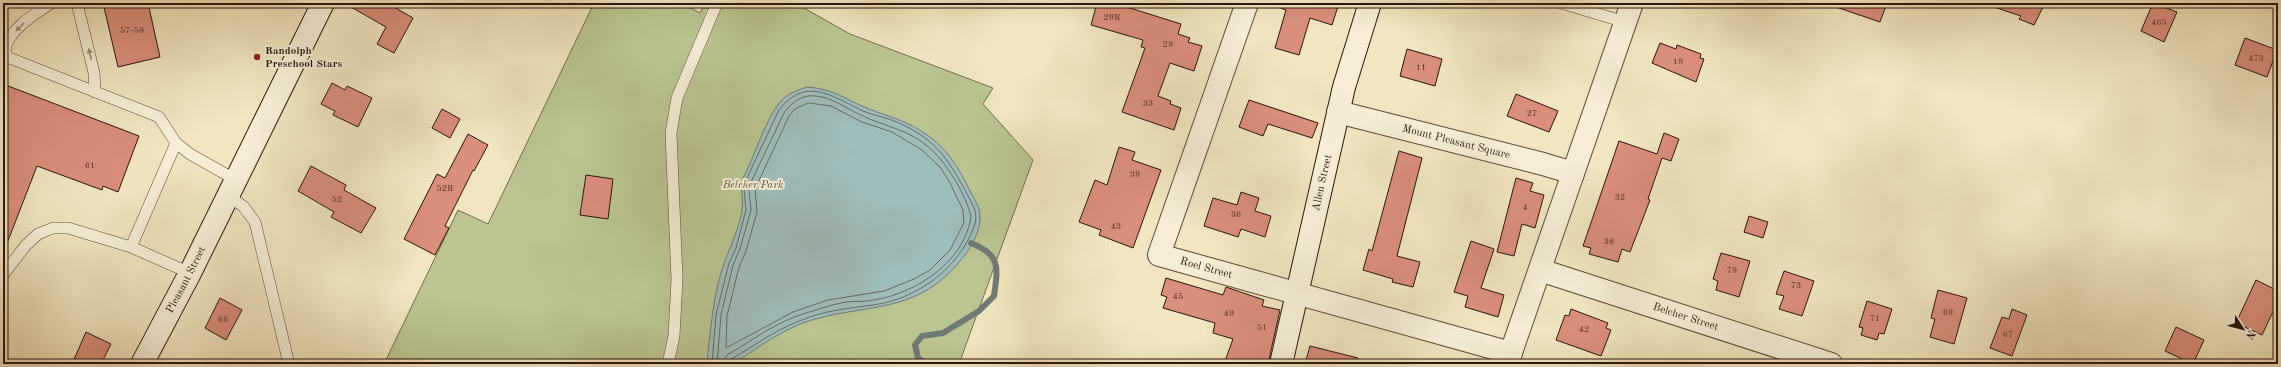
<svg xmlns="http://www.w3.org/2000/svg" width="2281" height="367" font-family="'Old Standard TT',serif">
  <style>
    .green { fill: #bac592; stroke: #726d4e }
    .water { fill: #9ebdbb; stroke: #707a75 }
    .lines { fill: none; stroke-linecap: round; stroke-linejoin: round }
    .shore { stroke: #646963; stroke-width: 1 }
    .stream { stroke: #707a75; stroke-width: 6 }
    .building { fill: #da8e7c; stroke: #2a150b }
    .lane-casing { stroke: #5c4938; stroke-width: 12 }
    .street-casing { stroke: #5c4938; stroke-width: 24 }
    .secondary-casing { stroke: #2a150b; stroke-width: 24 }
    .lane { stroke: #f6efd6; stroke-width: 11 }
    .street { stroke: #f6efd6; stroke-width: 22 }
    .secondary { stroke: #f6efd6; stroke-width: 22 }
    .oneway { fill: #9a8d7b }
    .poi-dot { fill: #8f2418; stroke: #f6efd6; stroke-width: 1.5 }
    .labels { text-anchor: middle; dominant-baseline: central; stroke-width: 4; stroke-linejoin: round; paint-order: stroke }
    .number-label { font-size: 9px; fill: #563327 }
    .poi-label { font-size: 11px; font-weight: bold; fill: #2a150b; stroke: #f6efd6; text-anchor: start }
    .street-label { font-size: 11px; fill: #2a150b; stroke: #f6efd6 }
    .park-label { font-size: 11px; font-style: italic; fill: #5c533a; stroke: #f6efd6 }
  </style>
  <rect width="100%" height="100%" fill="#f1e6c0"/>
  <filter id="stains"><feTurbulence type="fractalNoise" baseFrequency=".005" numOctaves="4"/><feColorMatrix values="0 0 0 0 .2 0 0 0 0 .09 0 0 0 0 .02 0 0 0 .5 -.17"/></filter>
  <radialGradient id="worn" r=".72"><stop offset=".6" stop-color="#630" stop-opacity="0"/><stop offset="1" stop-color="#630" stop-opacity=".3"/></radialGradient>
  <polygon class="green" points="594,3 682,3 700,13 705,3 795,3 850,34 993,88 983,104 1033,160 959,364 384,364 458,210 488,224"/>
  <path class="water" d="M 807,87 C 835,89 844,99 869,109 C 887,116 904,120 921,131 C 945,145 958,166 970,191 C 974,199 980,206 980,216 C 981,240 958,266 940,281 C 898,315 846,305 798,325 C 786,330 774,337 763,344 C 753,350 742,360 730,364 C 724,365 715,364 709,364 L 707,361 C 711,328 713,293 725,261 C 731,245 740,226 742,209 C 744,197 739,191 743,178 C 755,156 767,113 784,98 C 791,92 799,90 807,87 Z"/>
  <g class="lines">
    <g class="shore">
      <polygon points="809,103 831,106 862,122 892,132 922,150 940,167 949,181 963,210 964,223 950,250 930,270 914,279 884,291 828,300 793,312 726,348 727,316 739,267 746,251 757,212 755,189 789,116 795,109"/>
      <path d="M 712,364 L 716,315 L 729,263 L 736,248 L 746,210 L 744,189 L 746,180 L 779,110 C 808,73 836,100 868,113 C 877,116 887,118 897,122 C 935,139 948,158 967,194 C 973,205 979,214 974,227 C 958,269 917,299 873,305 C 845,309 824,310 797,322 C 773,331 753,347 731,359 L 728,364"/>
      <path d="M 717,364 L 721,315 L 733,265 L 740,249 L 751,210 L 749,190 L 751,182 L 784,113 C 790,105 797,98 808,96 C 829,94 846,109 865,117 C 892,129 912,130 935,153 C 949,167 966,196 971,216 C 965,262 916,293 874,300 C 865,302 855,301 846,302 C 829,305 813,311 797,316 C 772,325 750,342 727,355 L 723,364"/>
    </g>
    <path class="stream" d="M 926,364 L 918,358 L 915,345 L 922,336 L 943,333 L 979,311 L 994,296 C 998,267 1001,255 971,243"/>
  </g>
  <g class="building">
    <polygon points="103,3 148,3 160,57 118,67"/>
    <polygon points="344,3 387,3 413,18 394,53 377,44 386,27"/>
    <polygon points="1097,3 1114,3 1181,24 1178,34 1190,38 1188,42 1202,46 1194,71 1170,63 1158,96 1171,101 1170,104 1181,108 1174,130 1122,112 1145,48 1141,47 1143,40 1091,25"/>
    <polygon points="1275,3 1339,3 1332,25 1310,18 1299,55 1275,48 1286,10 1275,6"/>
    <polygon points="1834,3 1887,3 1880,22 1833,6"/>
    <polygon points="1991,3 2045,3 2034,25 2019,19 2021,16 1991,6"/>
    <polygon points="2153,3 2177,12 2164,42 2141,31"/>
    <polygon points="2245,38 2277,50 2267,77 2235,65"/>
    <polygon points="1660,43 1676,49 1677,45 1701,54 1700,58 1704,59 1696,82 1652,63"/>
    <polygon points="1407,49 1442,59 1435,86 1400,76"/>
    <polygon points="332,83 345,90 347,86 372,98 358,127 333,115 335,111 321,104"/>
    <polygon points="3,84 139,136 118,192 103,186 102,190 37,166 4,251"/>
    <polygon points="1516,94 1558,111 1549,132 1507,116"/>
    <polygon points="1249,100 1318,123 1312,138 1268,124 1263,136 1239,127"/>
    <polygon points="442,109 460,119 450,138 432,128"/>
    <polygon points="1664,133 1679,139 1671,161 1662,158 1648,199 1650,200 1630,252 1622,249 1618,262 1589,254 1591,248 1583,246 1619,141 1657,154"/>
    <polygon points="468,134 488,145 474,171 473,170 445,226 449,228 435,255 404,239 437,174 445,178"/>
    <polygon points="1119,147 1135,152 1132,160 1161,170 1133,248 1099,235 1101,230 1079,222 1095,180 1107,185"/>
    <polygon points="1399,151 1422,158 1397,256 1420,262 1413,287 1392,282 1393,279 1363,270 1369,249 1372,251"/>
    <polygon points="311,166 346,185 344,190 376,208 361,233 331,217 334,212 298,191"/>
    <polygon points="586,175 613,179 608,219 580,215"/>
    <polygon points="1516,178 1533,183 1530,191 1544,195 1535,228 1522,224 1514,256 1497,252"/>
    <polygon points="1241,192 1259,198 1255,211 1271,216 1265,237 1241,229 1238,237 1204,226 1213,198 1237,205"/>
    <polygon points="1749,216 1768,222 1763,238 1744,232"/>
    <polygon points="1471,241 1494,249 1481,288 1504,295 1498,317 1465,307 1468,296 1454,292"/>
    <polygon points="1721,253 1750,261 1739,297 1716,290 1718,281 1713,279"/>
    <polygon points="1784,271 1814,281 1802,316 1779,309 1784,296 1776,294"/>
    <polygon points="1166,278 1223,295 1226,287 1264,300 1262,306 1280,310 1268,364 1224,364 1233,339 1213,333 1215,323 1163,308 1167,297 1161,295"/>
    <polygon points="2256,280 2278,291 2278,301 2262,335 2236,323"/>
    <polygon points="1938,290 1967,298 1954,344 1930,337 1935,319 1931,318"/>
    <polygon points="220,298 242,310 226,340 205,328"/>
    <polygon points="1867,301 1892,309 1884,334 1879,333 1877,340 1861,335 1863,328 1859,327"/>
    <polygon points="1571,309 1608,323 1606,328 1611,330 1601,356 1556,340 1565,315 1569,316"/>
    <polygon points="2012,309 2027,315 2012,356 1990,348 2002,317 2009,319"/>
    <polygon points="2176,327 2204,340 2193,364 2165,351"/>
    <polygon points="86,332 111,344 101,364 72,364"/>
    <polygon points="1310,346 1358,358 1357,364 1305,364"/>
  </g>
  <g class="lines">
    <defs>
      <g id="lane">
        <path d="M 51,3 C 35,14 11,28 5,48 L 7,57 L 159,117 L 176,143 L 190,154 L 236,180"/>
        <polyline points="77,3 94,73 95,92"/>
        <polyline points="1561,3 1625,22"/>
        <polyline points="228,196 243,206 255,222 289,364"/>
        <polyline points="131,247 176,143"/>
        <polyline points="3,275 26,245 38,234 53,228 68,228 131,247 190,273"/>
        <polyline points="668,364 674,336 677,279 671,133 677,98 717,3"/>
      </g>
      <g id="street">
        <path id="s1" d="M 1247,3 L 1159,255 L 1511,353"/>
        <path id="s2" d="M 1338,112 L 1543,164 L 1573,173"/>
        <path id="s3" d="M 1540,270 L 1831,364"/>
        <polyline points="1507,364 1632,3"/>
      </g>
      <g id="secondary">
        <path id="s4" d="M 142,364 L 190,273 L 323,3"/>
        <path id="s5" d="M 1281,364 L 1344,87 L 1370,3"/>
      </g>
    </defs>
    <use href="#lane" class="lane-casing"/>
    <use href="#street" class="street-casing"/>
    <use href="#secondary" class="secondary-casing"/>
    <use href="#lane" class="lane"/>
    <use href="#street" class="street"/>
    <use href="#secondary" class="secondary"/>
  </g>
  <defs><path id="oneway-solid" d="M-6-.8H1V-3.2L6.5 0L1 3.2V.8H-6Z"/></defs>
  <g class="oneway">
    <use href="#oneway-solid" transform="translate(20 27) rotate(135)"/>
    <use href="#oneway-solid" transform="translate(90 54) rotate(-103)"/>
  </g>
  <circle class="poi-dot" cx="257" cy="57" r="4"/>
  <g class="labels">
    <g class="number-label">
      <text x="1112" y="17">29R</text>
      <text x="2159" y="22">465</text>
      <text x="132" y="30">57-59</text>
      <text x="1168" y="44">29</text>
      <text x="2256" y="58">473</text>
      <text x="1678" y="61">18</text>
      <text x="1421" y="67">11</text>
      <text x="1148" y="103">33</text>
      <text x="1532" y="113">27</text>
      <text x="90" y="165">61</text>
      <text x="1135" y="174">39</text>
      <text x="445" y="188">52R</text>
      <text x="1620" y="197">32</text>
      <text x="337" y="199">52</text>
      <text x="1525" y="207">4</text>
      <text x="1236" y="214">36</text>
      <text x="1116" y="226">43</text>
      <text x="1609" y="241">36</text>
      <text x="1732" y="270">79</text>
      <text x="1796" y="285">73</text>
      <text x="1178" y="296">45</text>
      <text x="1948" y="312">69</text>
      <text x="1229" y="313">49</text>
      <text x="1875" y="318">71</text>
      <text x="223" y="319">66</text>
      <text x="1262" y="327">51</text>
      <text x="1584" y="329">42</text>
      <text x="2008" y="334">67</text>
    </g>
    <g class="poi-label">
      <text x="265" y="51">Randolph<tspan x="265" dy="13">Preschool Stars</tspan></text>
    </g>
    <g class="street-label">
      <text stroke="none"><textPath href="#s2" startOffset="122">Mount Pleasant Square</textPath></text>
      <text stroke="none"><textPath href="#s5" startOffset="186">Allen Street</textPath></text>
      <text stroke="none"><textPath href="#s1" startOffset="316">Roel Street</textPath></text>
      <text stroke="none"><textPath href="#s4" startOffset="95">Pleasant Street</textPath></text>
      <text stroke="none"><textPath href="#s3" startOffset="153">Belcher Street</textPath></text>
    </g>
    <g class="park-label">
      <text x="753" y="185">Belcher Park</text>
    </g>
  </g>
  <rect width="2281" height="367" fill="none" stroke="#f1e6c0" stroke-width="16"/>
  <rect x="4" y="4" width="2273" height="359" fill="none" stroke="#2a150b" stroke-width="2"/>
  <rect x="8" y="8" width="2265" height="351" fill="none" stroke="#2a150b"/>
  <g transform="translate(2243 329) rotate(126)" stroke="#f6efd6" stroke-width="3" paint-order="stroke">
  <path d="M0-3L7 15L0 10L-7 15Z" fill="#2a150b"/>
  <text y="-6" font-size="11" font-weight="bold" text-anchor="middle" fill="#2a150b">N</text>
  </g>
  <rect width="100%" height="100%" filter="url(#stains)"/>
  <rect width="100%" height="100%" fill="url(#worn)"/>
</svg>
